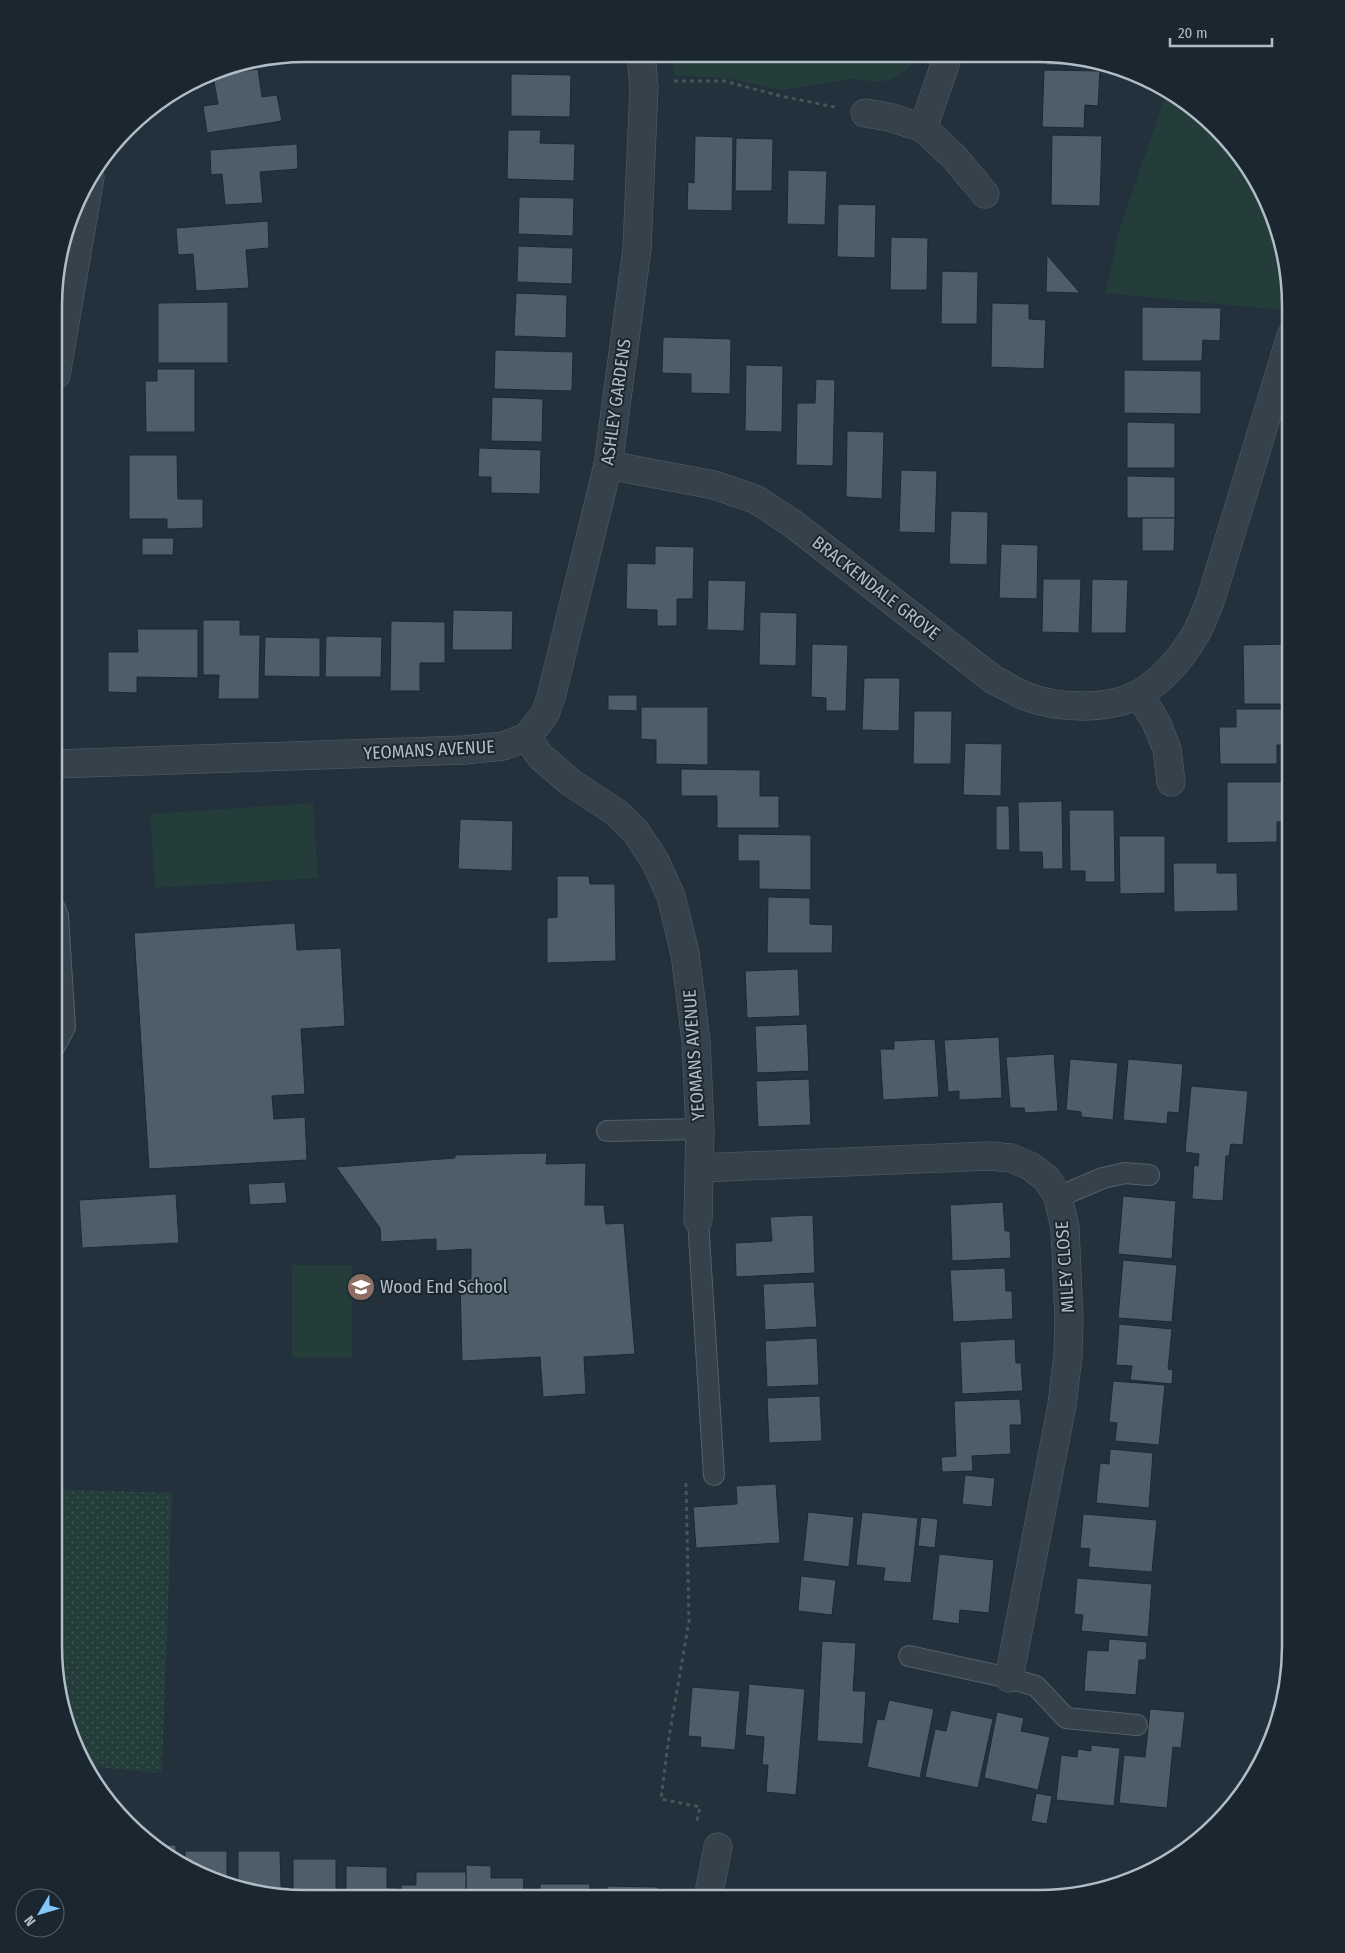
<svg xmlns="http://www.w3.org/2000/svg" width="1345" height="1953" font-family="'Fira Sans Condensed',sans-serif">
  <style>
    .green { fill: #243c3a }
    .park { fill: url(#park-dots) }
    .building { fill: #4d5e69; stroke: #1d2932 }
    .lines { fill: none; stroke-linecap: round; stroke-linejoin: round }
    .service-casing { stroke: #536069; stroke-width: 22 }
    .minor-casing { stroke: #536069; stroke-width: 29 }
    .path { stroke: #415857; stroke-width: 3; stroke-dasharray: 4 4; stroke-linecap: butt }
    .service { stroke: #35424b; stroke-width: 20 }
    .minor { stroke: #35424b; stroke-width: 28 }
    .labels { text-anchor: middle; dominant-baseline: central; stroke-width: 4; stroke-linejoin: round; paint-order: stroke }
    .street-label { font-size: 18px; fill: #b0bdc7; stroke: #1b2730 }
    .poi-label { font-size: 18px; fill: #b0bdc7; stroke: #1b2730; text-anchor: start }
    .rim { fill: none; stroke: #b0bdc7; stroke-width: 2.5 }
  </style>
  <defs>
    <pattern id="park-dots" width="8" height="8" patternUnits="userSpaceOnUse" patternTransform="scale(1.25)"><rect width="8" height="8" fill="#243c3a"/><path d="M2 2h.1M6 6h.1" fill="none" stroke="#415655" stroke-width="1.8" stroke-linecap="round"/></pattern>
  </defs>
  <rect width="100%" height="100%" fill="#22313b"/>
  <g class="green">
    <polygon points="672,55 914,56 910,67 893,79 879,82 852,79 783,90 730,79 674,75"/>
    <polygon points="1167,91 1192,106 1239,152 1265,195 1283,241 1291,311 1105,293 1120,227"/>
    <polygon points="313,803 318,878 155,888 150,814"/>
    <rect x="292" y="1265" width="60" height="93"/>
  </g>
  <polygon class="park" points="54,1489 172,1493 162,1773 84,1766 80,1758 59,1696 54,1647"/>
  <g class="building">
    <rect x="513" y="54" width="50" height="7"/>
    <polygon points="1046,56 1072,56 1088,60 1088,66 1046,65"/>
    <polygon points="258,69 262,97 277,95 282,121 207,133 203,106 218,104 213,76"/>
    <polygon points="1044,70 1100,71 1098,106 1085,105 1084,128 1042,127"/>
    <polygon points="511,74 571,75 570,117 511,116"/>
    <polygon points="508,130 541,130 540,143 575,144 574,181 507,179"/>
    <polygon points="1052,135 1102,136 1100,206 1051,205"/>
    <polygon points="695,136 733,137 732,211 687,210 688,182 694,183"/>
    <polygon points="736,138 773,139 772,191 735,191"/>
    <polygon points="297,144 298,169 260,172 263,203 225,205 222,174 211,175 210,150"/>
    <polygon points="788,170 827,171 825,225 787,224"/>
    <polygon points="519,197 574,198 573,236 518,234"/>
    <polygon points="838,204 876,205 875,258 837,257"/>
    <polygon points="268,221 269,248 246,250 249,288 196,291 193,254 178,255 176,228"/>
    <polygon points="891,237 928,238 927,290 890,290"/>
    <polygon points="518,246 573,248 572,284 517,282"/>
    <polygon points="1047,255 1080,293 1046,292"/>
    <polygon points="942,271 978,272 977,324 941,324"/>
    <polygon points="516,293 567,295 566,338 514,336"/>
    <polygon points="228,302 228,363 158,363 158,303"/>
    <polygon points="992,303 1029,304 1029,319 1046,320 1044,369 991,367"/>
    <polygon points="1142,307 1221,308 1220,341 1203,340 1202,361 1142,361"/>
    <polygon points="663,337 731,339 730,394 691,393 691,374 662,373"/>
    <polygon points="495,350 573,352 572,391 494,389"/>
    <polygon points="746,365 783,366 782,432 745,431"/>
    <polygon points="157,369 195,369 195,432 146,432 145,381 157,381"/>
    <polygon points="1124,370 1201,371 1201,414 1124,413"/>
    <polygon points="816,379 835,380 833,466 796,465 797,403 815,403"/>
    <polygon points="492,397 543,399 542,442 491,441"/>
    <polygon points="1127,422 1175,423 1175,468 1127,468"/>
    <polygon points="847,431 884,432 882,499 846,497"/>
    <polygon points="479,448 541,450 540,494 491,493 491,477 478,477"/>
    <polygon points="129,455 177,455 178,499 203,499 203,528 167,529 167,519 129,519"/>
    <polygon points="901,470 937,471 935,533 899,532"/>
    <polygon points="1127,476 1175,477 1175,518 1127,518"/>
    <polygon points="951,511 988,512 987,565 949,564"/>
    <polygon points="1142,518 1175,518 1174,551 1142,551"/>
    <polygon points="142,538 174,538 173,555 142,555"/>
    <polygon points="1001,544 1038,545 1037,599 999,598"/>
    <polygon points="655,546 694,547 693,599 677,599 677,626 657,626 657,610 626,609 627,563 655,564"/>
    <rect x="1283" y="552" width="8" height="25"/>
    <polygon points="1043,579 1081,579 1079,633 1042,632"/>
    <polygon points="1092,579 1128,580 1126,633 1091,633"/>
    <polygon points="708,580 746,581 744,631 707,630"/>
    <polygon points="1281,588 1291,588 1291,639 1282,640"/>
    <polygon points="453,610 513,611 512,650 452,650"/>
    <polygon points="760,612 797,613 796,666 759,665"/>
    <polygon points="203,620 240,620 240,635 260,635 259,699 218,699 219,675 203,675"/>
    <polygon points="391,621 445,622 445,663 420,663 420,691 390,691"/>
    <polygon points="137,629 198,629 198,678 137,677 137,693 108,692 108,652 138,652"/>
    <polygon points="326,636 382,637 381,677 325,677"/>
    <polygon points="265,637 320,638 320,677 264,676"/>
    <polygon points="812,644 848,645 846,711 826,711 826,698 811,697"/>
    <polygon points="1291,644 1291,704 1244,704 1243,645"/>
    <polygon points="864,678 900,678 899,731 862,730"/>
    <polygon points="608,695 637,695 637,711 608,710"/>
    <polygon points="641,707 708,707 708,765 656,764 656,740 641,739"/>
    <polygon points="1236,709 1291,709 1291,745 1277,745 1277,764 1220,764 1219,727 1236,727"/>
    <polygon points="914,711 952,711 951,764 913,764"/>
    <polygon points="965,743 1002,744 1001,796 963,795"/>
    <polygon points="681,769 760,770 760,796 779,796 779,828 717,828 717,796 681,796"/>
    <polygon points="1227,782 1291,782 1291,821 1277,822 1277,842 1227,843"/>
    <polygon points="1062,801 1063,869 1043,869 1042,852 1019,852 1018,802"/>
    <polygon points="996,806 1009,806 1010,850 996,850"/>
    <polygon points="1069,810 1114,810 1115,882 1085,882 1085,871 1070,871"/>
    <polygon points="460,819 513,821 512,871 458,869"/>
    <polygon points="738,834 811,835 811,890 759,889 759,861 738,861"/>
    <polygon points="1119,836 1165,836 1165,893 1120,894"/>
    <polygon points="1173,863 1217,863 1217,873 1237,873 1238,911 1174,912"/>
    <polygon points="557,876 589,876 590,884 615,884 616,961 547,963 547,918 557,917"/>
    <polygon points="768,897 810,898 810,924 833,925 832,953 767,953"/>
    <polygon points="295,923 297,950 341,948 345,1026 301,1029 305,1094 272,1096 274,1119 305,1117 307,1160 149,1169 134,933"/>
    <polygon points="798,969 800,1016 747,1018 745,971"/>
    <polygon points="807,1024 809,1071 757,1073 755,1026"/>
    <polygon points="999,1037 1002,1098 959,1100 959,1091 948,1092 944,1040"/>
    <polygon points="935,1039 939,1097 883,1100 880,1049 894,1049 894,1041"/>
    <polygon points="1054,1054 1058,1111 1025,1113 1024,1108 1010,1108 1006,1057"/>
    <polygon points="1070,1059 1118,1063 1113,1120 1081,1117 1081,1112 1066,1110"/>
    <polygon points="1128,1059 1183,1064 1179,1113 1168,1112 1167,1124 1123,1120"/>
    <polygon points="809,1079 811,1125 758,1127 756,1081"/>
    <polygon points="1191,1086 1248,1091 1243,1145 1231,1144 1229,1156 1226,1156 1223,1201 1192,1199 1194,1165 1198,1166 1199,1154 1185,1152"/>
    <polygon points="547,1153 546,1164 586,1163 585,1205 604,1205 606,1224 624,1223 635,1354 584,1357 586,1394 543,1397 540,1357 462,1361 460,1280 471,1279 471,1249 436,1251 436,1239 381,1242 380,1228 336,1167 455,1158 455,1155"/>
    <polygon points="285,1182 287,1203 250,1205 248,1184"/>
    <polygon points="176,1194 179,1243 82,1248 79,1200"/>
    <polygon points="1123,1196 1176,1201 1172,1259 1118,1254"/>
    <polygon points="1003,1202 1005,1231 1010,1231 1011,1258 952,1261 950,1205"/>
    <polygon points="813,1215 815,1273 736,1277 735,1243 772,1241 770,1217"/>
    <polygon points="1123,1260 1177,1265 1172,1322 1118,1318"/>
    <polygon points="1005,1268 1006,1291 1012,1291 1013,1319 953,1322 950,1270"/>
    <polygon points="814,1282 817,1327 765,1330 763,1284"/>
    <polygon points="1119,1324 1172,1329 1168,1369 1173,1370 1172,1384 1130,1380 1132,1366 1116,1365"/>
    <polygon points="817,1338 819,1385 767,1387 765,1341"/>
    <polygon points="1015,1339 1016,1363 1021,1363 1023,1391 962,1394 960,1342"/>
    <polygon points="1113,1381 1165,1385 1159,1445 1115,1441 1117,1423 1109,1422"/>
    <polygon points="820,1396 822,1441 769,1443 767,1398"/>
    <polygon points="1020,1399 1022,1425 1010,1425 1011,1454 972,1456 973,1471 942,1472 941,1457 956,1456 954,1401"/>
    <polygon points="1110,1449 1153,1453 1149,1508 1096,1503 1100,1463 1109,1464"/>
    <polygon points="965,1475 995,1478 992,1507 962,1504"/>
    <polygon points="776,1484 780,1543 696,1548 693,1507 737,1504 736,1486"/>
    <polygon points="808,1512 854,1517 849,1567 803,1561"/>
    <polygon points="862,1512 918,1518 911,1583 883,1581 885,1568 856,1565"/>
    <polygon points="1083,1514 1157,1520 1152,1572 1088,1567 1090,1549 1080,1548"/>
    <polygon points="921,1517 938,1519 935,1548 918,1546"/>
    <polygon points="939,1554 994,1560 989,1613 960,1610 959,1624 932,1620"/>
    <polygon points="801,1576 836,1580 832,1615 798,1611"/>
    <polygon points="1077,1578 1152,1584 1148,1637 1081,1631 1083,1615 1074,1614"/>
    <polygon points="1109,1639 1147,1642 1146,1660 1139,1660 1136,1695 1084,1691 1087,1650 1108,1651"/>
    <polygon points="822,1641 856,1643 853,1691 866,1691 863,1744 817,1741"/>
    <polygon points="749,1684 805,1689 796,1795 766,1792 768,1765 762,1765 764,1737 745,1735"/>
    <polygon points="692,1687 740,1691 735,1750 700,1747 701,1737 688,1736"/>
    <polygon points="889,1700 934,1709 920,1778 867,1767 877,1719 884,1720"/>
    <polygon points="1150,1709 1185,1712 1181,1748 1173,1747 1167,1808 1119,1803 1124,1755 1145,1757"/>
    <polygon points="951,1710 993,1719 978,1788 925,1777 935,1729 946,1731"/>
    <polygon points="997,1712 1024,1718 1021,1731 1050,1737 1038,1790 984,1778"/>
    <polygon points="1091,1745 1120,1748 1114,1806 1056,1800 1061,1755 1077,1757 1078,1749 1091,1751"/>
    <polygon points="1036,1793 1052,1796 1047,1824 1031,1821"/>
    <polygon points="151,1845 176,1845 176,1861 153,1847"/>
    <polygon points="185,1851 227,1851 227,1885 210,1880 185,1866"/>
    <polygon points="238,1851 280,1851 281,1887 290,1887 290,1897 274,1897 238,1888"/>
    <rect x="293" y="1859" width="43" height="38"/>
    <polygon points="466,1865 491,1866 491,1878 524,1878 523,1898 466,1898"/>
    <polygon points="346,1866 387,1867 387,1888 398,1888 398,1897 346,1897"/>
    <polygon points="416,1872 466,1872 466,1898 401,1897 401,1885 416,1885"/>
    <polygon points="540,1884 590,1884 589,1898 528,1898 528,1896 540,1896"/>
    <polygon points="607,1886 658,1887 658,1898 607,1898"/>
  </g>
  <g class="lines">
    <defs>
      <g id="service">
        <polyline points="55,1046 65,1027 58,916 55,908"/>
        <polyline points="607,1131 700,1129"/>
        <polyline points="1058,1197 1103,1178 1125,1173 1149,1175"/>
        <polyline points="698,1220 714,1475"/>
        <polyline points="909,1656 1009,1678 1036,1686 1066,1718 1137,1725"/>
      </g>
      <g id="minor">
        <polyline points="865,113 889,117 923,128 955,158 985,194"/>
        <polyline points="923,128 948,56"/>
        <polyline points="56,375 90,177"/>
        <path d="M 608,465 L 714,485 L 755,499 L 792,523 L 994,680 C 1005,685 1016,693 1028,697 C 1060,709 1109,710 1139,694 C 1160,682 1180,660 1192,640 C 1200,629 1204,615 1210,602 L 1291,336"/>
        <polyline points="1139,694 1156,722 1167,749 1171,782"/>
        <polyline points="527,737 545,714 551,697 608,465 637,249 644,87 641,55"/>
        <polyline points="55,764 464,750 503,746 527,737 540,756 570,782 617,813 636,832 655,861 671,896 685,953 696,1041 700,1129 698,1220"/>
        <polyline points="699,1168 990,1156 1011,1158 1030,1166 1047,1179 1058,1197 1065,1228 1069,1319 1068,1355 1062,1405 1009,1678"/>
        <polyline points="708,1898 718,1847"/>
      </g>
    </defs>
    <use href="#service" class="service-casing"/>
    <use href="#minor" class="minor-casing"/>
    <g class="path">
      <polyline points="674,81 724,81 785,97 835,107"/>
      <polyline points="686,1483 689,1621 668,1743 661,1799 700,1807 696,1825"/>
    </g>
    <use href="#service" class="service"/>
    <use href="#minor" class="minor"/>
  </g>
  <defs>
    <symbol id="school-disc" viewBox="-11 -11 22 22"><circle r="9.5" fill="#8d6e63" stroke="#1b2730"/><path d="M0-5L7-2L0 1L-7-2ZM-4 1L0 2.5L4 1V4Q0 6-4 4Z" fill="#fff"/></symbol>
  </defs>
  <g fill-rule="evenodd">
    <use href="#school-disc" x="345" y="1271" width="32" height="32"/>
  </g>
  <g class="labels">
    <g class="street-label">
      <text transform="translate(616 402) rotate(-82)">ASHLEY GARDENS</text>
      <text transform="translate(876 588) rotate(38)">BRACKENDALE GROVE</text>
      <text transform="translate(429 750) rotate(-3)">YEOMANS AVENUE</text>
      <text transform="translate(694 1055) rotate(-94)">YEOMANS AVENUE</text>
      <text transform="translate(1065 1267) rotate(-94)">MILEY CLOSE</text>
    </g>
    <g class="poi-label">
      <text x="380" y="1287">Wood End School</text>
    </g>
  </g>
  <path d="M0 0H1345V1953H0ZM306 62H1038A244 244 0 0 1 1282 306V1646A244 244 0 0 1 1038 1890H306A244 244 0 0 1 62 1646V306A244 244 0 0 1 306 62Z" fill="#1b2730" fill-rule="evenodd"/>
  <path class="rim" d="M306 62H1038A244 244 0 0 1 1282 306V1646A244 244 0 0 1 1038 1890H306A244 244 0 0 1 62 1646V306A244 244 0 0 1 306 62Z"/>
  <g transform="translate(40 1913) rotate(232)"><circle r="24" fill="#1b2730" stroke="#57636c"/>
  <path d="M0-4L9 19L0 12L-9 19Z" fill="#83c6f9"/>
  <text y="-8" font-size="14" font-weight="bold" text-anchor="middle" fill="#b0bdc7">N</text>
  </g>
  <path d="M1170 38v8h102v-8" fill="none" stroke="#b0bdc7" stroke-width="2.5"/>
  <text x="1178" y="38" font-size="15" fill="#b0bdc7" stroke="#1b2730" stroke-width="4" paint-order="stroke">20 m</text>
</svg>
